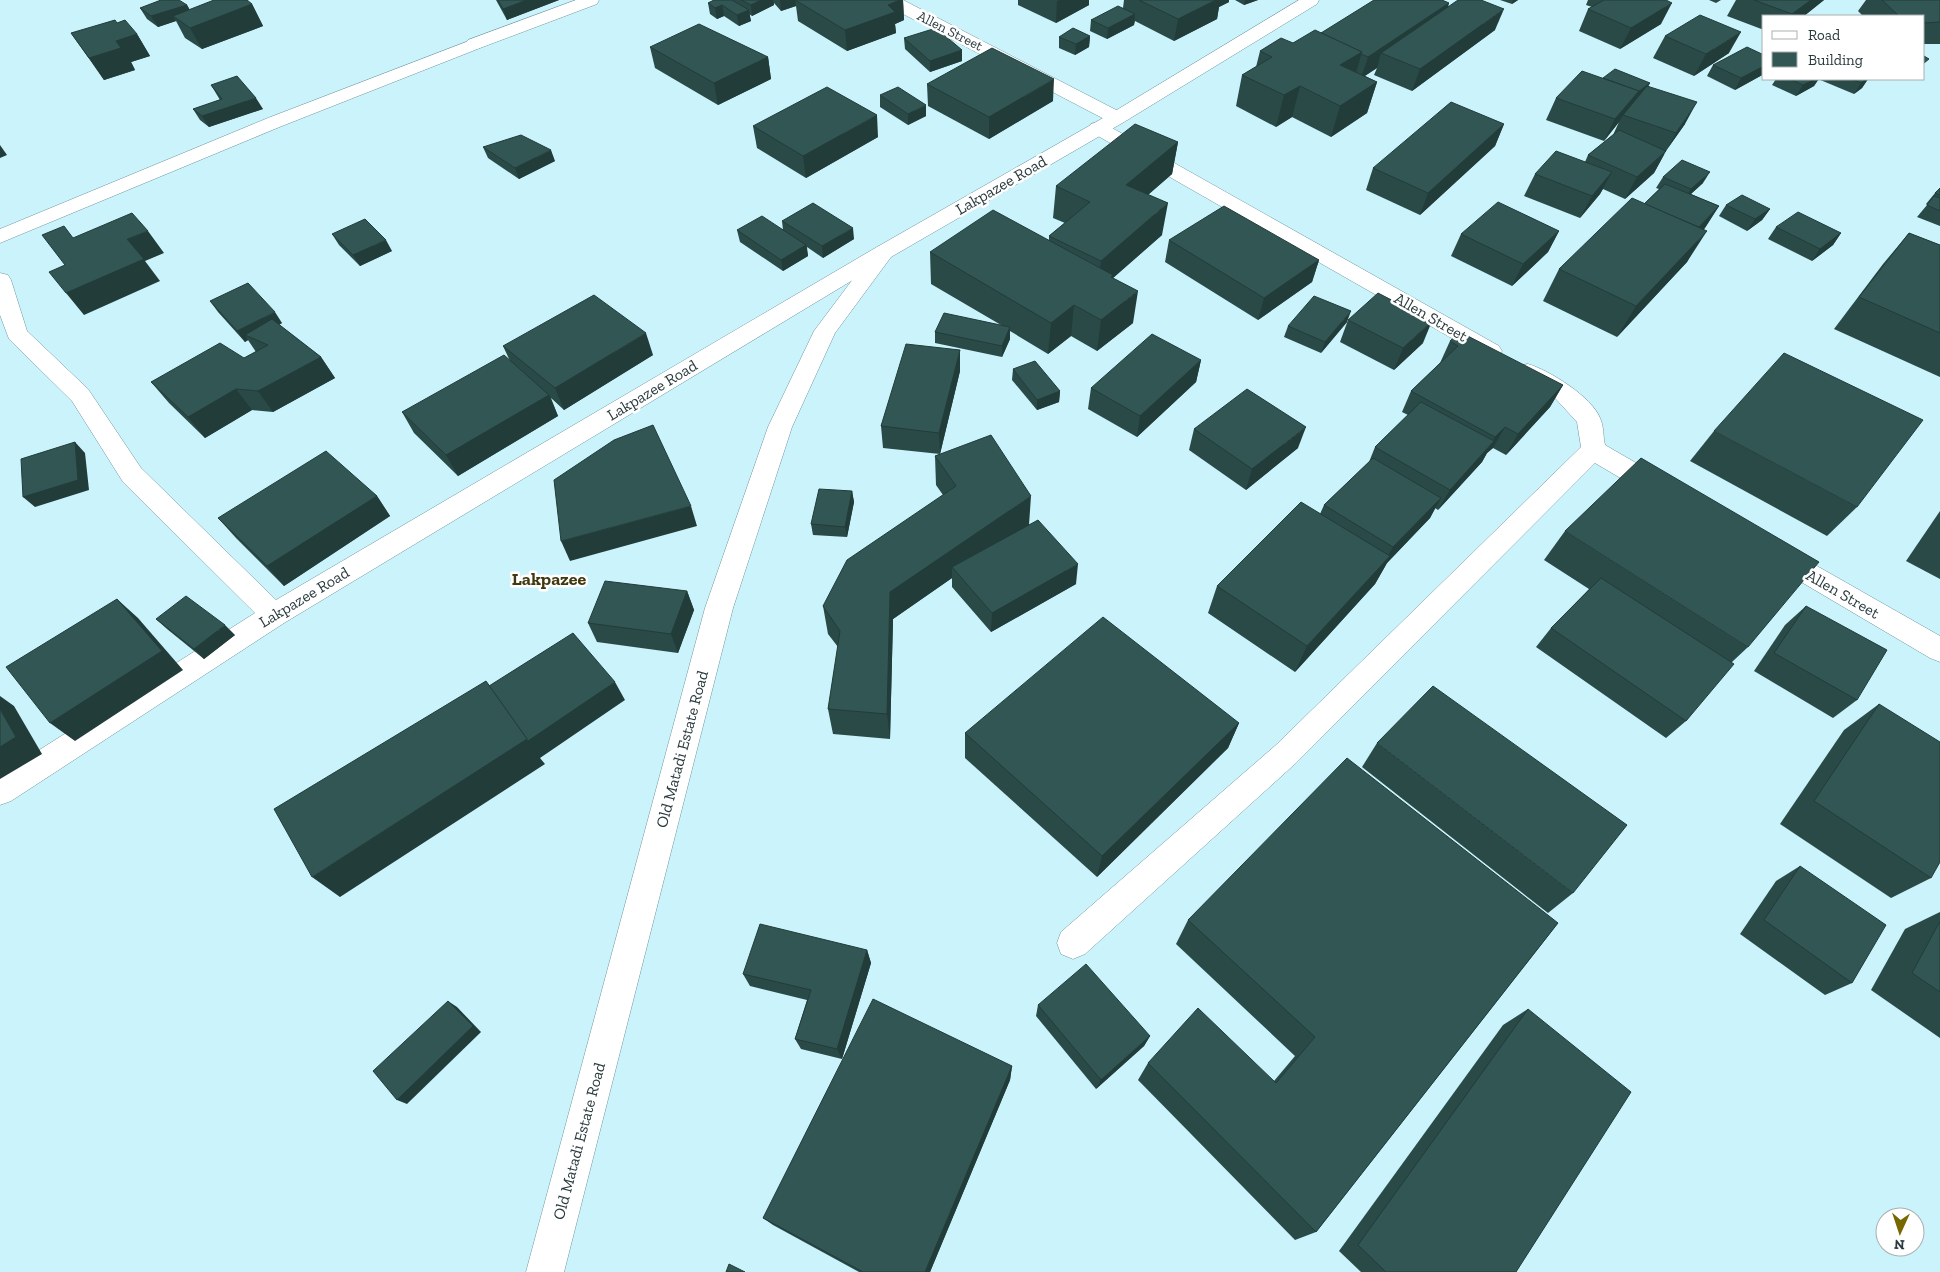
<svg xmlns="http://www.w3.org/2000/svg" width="1940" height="1272" font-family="'Zilla Slab',serif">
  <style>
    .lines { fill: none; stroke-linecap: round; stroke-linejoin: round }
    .pedestrian-casing { stroke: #70969d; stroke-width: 1 }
    .minor-casing { stroke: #70969d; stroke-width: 1 }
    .tertiary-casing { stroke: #70969d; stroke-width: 1 }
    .pedestrian { fill: #fff; fill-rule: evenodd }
    .minor { fill: #fff; fill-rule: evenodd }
    .tertiary { fill: #fff; fill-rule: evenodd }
    .wall { fill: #2a4a47 }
    .shaded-wall { fill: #223c3a }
    .building { fill: #315653; stroke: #223c3a }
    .labels { text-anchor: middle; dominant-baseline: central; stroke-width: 5; stroke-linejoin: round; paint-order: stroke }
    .far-street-label { font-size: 14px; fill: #2a3a3d; stroke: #fff }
    .street-label { font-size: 16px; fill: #2a3a3d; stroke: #fff }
    .neighbourhood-label { font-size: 18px; font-weight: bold; fill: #40390f; stroke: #fff }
  </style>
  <rect width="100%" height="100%" fill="#cbf3fb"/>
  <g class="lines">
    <defs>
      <polygon id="pedestrian" points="474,39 480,40 483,44 480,48 282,126 0,243 0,229 268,118"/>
      <g id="minor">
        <polygon points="576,0 599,0 597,4 480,48 474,49 468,48 465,44 468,40"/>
        <polygon points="882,0 903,0 1124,114 1126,118 1124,122 1117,124 1110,122 884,4"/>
        <polygon points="1098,122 1105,124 1499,346 1502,351 1499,356 1491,359 1483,356 1091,132 1089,128 1091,124"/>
        <polygon points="884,245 891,247 894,252 891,257 284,623 11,801 0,805 0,775 255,613 123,482 72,401 9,339 0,315 0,273 8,275 11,280 27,331 88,389 141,468 276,600 877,247"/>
        <path d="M 1528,364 C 1549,370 1592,397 1600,418 C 1604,426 1603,437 1605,445 L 1669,482 L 1672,489 L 1669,496 L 1660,498 L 1651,496 L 1595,463 L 1296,763 L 1085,954 L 1073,959 L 1061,954 L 1057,943 L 1061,932 L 1276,745 L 1581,447 L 1577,422 L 1555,398 L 1520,378 L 1517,372 L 1520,366 Z"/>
        <polygon points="1778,546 1787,549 1940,636 1940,662 1930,658 1769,563 1765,556 1769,549"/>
      </g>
      <polygon id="tertiary" points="1299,0 1319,0 1317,4 1124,122 891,257 835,333 792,427 733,608 564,1272 526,1272 705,608 768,427 814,331 877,247 1110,114"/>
    </defs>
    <use href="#pedestrian" class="pedestrian-casing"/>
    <use href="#minor" class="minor-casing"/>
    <use href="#tertiary" class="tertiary-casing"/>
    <use href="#pedestrian" class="pedestrian"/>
    <use href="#minor" class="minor"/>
    <use href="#tertiary" class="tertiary"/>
  </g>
  <g class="wall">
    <polygon points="496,0 559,0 507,20"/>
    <polygon points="714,0 903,0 904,20 895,24 896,33 847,51 798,21 796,6 781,11 774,3 774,5 752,16 749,14 751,21 739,26 724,16 717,19 710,14 708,3"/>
    <polygon points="1018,0 1089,0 1089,5 1056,23 1018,5"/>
    <polygon points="1124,0 1229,0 1229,2 1219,7 1217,19 1174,41 1135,21 1134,25 1107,39 1090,31 1091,20 1123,8"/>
    <polygon points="1235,0 1258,0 1244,5"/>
    <polygon points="1500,0 1518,0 1512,4"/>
    <polygon points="1588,0 1666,0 1661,24 1620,49 1579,31 1588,9 1592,7 1586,5"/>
    <polygon points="1709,0 1721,0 1716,3"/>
    <polygon points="1736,0 1824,0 1804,16 1764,16 1764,30 1727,16"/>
    <polygon points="1866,0 1940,0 1940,44 1924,44 1924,16 1863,16 1858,11"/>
    <polygon points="1449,3 1448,7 1495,30 1412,91 1374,75 1377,68 1365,76 1377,82 1367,113 1331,137 1292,117 1276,127 1236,106 1242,75 1256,67 1260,51 1293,43 1321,33"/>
    <polygon points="252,4 263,26 202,49 185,38 176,21 158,27 147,19 140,8 187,5 190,10"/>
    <polygon points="117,23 137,34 150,56 131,62 135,70 104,80 71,33"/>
    <polygon points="1090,36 1089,47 1075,55 1059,48 1059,37"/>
    <polygon points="1665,36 1729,53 1694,76 1653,58"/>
    <polygon points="904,38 962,50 962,61 930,72 905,49"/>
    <polygon points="650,47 768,57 771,79 718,105 655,68"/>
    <polygon points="1764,55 1764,74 1735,90 1707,76 1713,65"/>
    <polygon points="1603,78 1650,83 1648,86 1685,124 1666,151 1654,173 1625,199 1603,189 1600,194 1580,218 1524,196 1535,174 1585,162 1588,155 1613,135 1619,122 1604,141 1546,120 1556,98"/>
    <polygon points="1776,79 1868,79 1862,88 1854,94 1818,79 1814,86 1796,96 1772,85"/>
    <polygon points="927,84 1053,101 989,139 928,106"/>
    <polygon points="211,85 263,109 209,127 200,120 193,109 220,100"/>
    <polygon points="880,95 926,116 908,125 880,107"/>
    <polygon points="1504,124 1495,146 1420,215 1366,190 1373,168"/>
    <polygon points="753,126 878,137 806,178 757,148"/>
    <polygon points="1178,142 1172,174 1148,195 1162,235 1113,278 1133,323 1097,351 1071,336 1048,354 1010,331 1010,339 1002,357 935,343 935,332 1001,325 931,284 930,252 1049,240 1049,236 1065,223 1053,218 1056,186"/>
    <polygon points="483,147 555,161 519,179 488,158"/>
    <polygon points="1663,177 1703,183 1691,194 1719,206 1704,229 1687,262 1617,337 1543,301 1559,269 1644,204 1659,189 1656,188"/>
    <polygon points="1940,188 1940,226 1917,217 1927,205 1926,204 1935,193"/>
    <polygon points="1726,205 1770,209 1762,220 1747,231 1719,216"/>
    <polygon points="782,221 854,239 823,258 807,247 808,256 783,271 740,242 737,230 783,230"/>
    <polygon points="1776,227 1841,233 1833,245 1812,261 1768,239"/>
    <polygon points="1559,231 1548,252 1512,286 1451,256 1461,234"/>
    <polygon points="1909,233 1940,245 1940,377 1834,329 1883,264"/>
    <polygon points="332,234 392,251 360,266 339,245"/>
    <polygon points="1169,240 1319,260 1312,282 1258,320 1165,262"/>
    <polygon points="210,301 282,323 279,325 321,357 335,378 273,412 252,410 205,438 169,403 151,382 244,358 256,352 248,340 245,342 218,312"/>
    <polygon points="1348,320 1423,343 1394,370 1340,342"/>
    <polygon points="1347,322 1321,353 1284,337 1288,326"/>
    <polygon points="1450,341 1563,385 1550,407 1506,455 1493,448 1487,453 1482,462 1438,510 1435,508 1430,518 1387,563 1375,584 1295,672 1208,613 1217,586 1320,514 1324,505 1369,462 1375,447 1408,415 1402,412 1411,391 1440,363"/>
    <polygon points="503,346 653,355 564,410 551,398 558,416 458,476 414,433 402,412 510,361"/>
    <polygon points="960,350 960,371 940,454 1029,525 1076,584 991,632 952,587 952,578 893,619 890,739 833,734 828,709 838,647 828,634 823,606 943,495 936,485 935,456 940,454 883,448 881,426"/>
    <polygon points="1201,360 1196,382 1137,437 1088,409 1091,388"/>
    <polygon points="1013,369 1060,391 1059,402 1037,410 1012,380"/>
    <polygon points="1194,429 1298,448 1246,490 1189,450"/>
    <polygon points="1714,431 1857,507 1827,536 1690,461"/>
    <polygon points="852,491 854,502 847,537 813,535 811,524"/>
    <polygon points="377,496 390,516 284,586 236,538 218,518"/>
    <polygon points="1940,511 1940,579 1906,561"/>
    <polygon points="1565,531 1748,647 1732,662 1686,721 1666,738 1536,647 1551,628 1589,589 1544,560"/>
    <polygon points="687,591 694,610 678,653 597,642 588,623"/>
    <polygon points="1806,606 1857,700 1833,718 1754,671 1785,625"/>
    <polygon points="156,619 235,635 204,659 167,629"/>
    <polygon points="1879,704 1931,878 1891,898 1780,824 1844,730"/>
    <polygon points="1239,723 1228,748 1097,877 965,758 965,733"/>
    <polygon points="1377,743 1573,893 1548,913 1362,767"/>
    <polygon points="1800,866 1852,983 1825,995 1740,934 1776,881"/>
    <polygon points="1940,912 1940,1038 1871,990 1905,929"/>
    <polygon points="1188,920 1558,923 1316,1232 1295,1240 1138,1080 1148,1063 1274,1081 1295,1056 1176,944"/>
    <polygon points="867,950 871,963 842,1059 801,1049 795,1039 807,1000 750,986 743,974"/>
    <polygon points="1038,1005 1150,1036 1144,1046 1096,1089 1036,1016"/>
    <polygon points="1528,1009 1516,1272 1361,1272 1339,1251 1503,1025"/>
    <polygon points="1012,1066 1010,1080 930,1272 859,1272 773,1225 763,1218"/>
  </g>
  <g class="shaded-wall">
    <polygon points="527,0 559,0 507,20 503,9"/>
    <polygon points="761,0 773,0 774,5 752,16 751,5"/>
    <polygon points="780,0 795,0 796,6 781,11"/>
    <polygon points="900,0 903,0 904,20 895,24 896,33 847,51 845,30 888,5"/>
    <polygon points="1060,0 1089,0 1089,5 1056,23 1057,1"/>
    <polygon points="1209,0 1229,0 1229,2 1219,7 1217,19 1174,41 1178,19"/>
    <polygon points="1245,0 1258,0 1244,5"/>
    <polygon points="1513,0 1518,0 1512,4"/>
    <polygon points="1811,0 1824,0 1804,16 1791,16 1792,14"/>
    <polygon points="1449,3 1442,24 1381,53 1377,68 1361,78 1368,57"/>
    <polygon points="1672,3 1661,24 1620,49 1631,28"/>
    <polygon points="252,4 263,26 202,49 190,28"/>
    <polygon points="187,5 193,16 173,16 176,21 158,27 151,16"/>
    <polygon points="722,5 724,16 717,19 715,8"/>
    <polygon points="1504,9 1495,30 1412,91 1420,69"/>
    <polygon points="749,10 751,21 739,26 737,15"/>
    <polygon points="1135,14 1134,25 1107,39 1108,28"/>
    <polygon points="1741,32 1729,53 1694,76 1706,54"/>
    <polygon points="137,34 150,56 131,62 135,70 104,80 89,58 116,41"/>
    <polygon points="1090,36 1089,47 1075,55 1076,44"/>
    <polygon points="962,50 962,61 930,72 930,61"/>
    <polygon points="1362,52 1353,83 1340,65"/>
    <polygon points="768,57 771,79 718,105 714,83"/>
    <polygon points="1764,66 1764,74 1735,90 1741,78"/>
    <polygon points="1054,79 1053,101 989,139 989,117"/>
    <polygon points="1815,79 1819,79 1814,86 1796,96 1803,85"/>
    <polygon points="1867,79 1868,79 1862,88 1854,94 1861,83"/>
    <polygon points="1377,82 1367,113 1331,137 1340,106"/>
    <polygon points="1650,83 1644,94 1623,115 1619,122 1604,141 1615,119 1634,95"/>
    <polygon points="1300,86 1292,117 1276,127 1284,95"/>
    <polygon points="256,98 263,109 209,127 202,116"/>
    <polygon points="1697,102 1685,124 1665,152 1666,151 1654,173 1625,199 1637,177 1665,153 1676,133"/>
    <polygon points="926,105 926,116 908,125 908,114"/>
    <polygon points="877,115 878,137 806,178 803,156"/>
    <polygon points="1504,124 1495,146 1420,215 1428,193"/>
    <polygon points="1178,142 1172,174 1122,217 1126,185"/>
    <polygon points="0,145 7,155 0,158"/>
    <polygon points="551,150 555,161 519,179 515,168"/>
    <polygon points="1612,172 1600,194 1580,218 1592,196"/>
    <polygon points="1710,172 1703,183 1684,200 1691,189"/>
    <polygon points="1168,203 1162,235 1097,292 1101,261"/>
    <polygon points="1719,206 1705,228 1684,251 1698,229"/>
    <polygon points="1770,209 1762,220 1747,231 1755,219"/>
    <polygon points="853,228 854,239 823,258 822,246"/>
    <polygon points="148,231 164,253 145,261 160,281 84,315 66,293 127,239"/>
    <polygon points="1559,231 1548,252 1512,286 1523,264"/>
    <polygon points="1707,231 1687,262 1617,337 1636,306"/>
    <polygon points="1841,233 1833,245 1812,261 1820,249"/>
    <polygon points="386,240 392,251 360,266 353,255"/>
    <polygon points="806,245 808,256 783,271 781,260"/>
    <polygon points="1319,260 1312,282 1258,320 1264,298"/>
    <polygon points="1138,291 1133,323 1097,351 1101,320"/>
    <polygon points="1074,305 1071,336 1048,354 1051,323"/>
    <polygon points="1351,311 1347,322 1321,353 1325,342"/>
    <polygon points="275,312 282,323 251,338 245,335 248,340 245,342 237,331"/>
    <polygon points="1432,321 1423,343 1394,370 1403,348"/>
    <polygon points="1010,327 1010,339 1002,357 1002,346"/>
    <polygon points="646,333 653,355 564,410 555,388"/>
    <polygon points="960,350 960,371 940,454 939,433"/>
    <polygon points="321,357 335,378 273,412 258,391"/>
    <polygon points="1201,360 1196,382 1137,437 1140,416"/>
    <polygon points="1563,385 1550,407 1506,455 1518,434"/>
    <polygon points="236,389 252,410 205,438 188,417"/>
    <polygon points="1060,391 1059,402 1037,410 1037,400"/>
    <polygon points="549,395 558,416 458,476 446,455"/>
    <polygon points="1306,427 1298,448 1246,490 1252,469"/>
    <polygon points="1505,427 1493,448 1487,453 1482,462 1438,510 1450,490 1489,447 1495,437"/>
    <polygon points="75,442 85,453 89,490 35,507 23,497"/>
    <polygon points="852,491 854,502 847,537 845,527"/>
    <polygon points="377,496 390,516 284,586 267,566"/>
    <polygon points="1031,496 1029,525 952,567 952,578 893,619 890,739 887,714 890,592"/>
    <polygon points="1441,498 1430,518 1387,563 1375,584 1295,672 1307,646 1385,561 1393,547"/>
    <polygon points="691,506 697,526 570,561 561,541"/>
    <polygon points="1078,564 1076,584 991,632 992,613"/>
    <polygon points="687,591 694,610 678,653 671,634"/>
    <polygon points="117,599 138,618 183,670 75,741 50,723"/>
    <polygon points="225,625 235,635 204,659 194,649"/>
    <polygon points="615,682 625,700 540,758 545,764 340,897 312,877"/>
    <polygon points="0,696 14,706 42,754 0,779"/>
    <polygon points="1239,723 1228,748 1097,877 1102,856"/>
    <polygon points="867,950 871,963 842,1059 837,1049"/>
    <polygon points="448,1001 457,1007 481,1032 407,1104 397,1100"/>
    <polygon points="1150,1036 1144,1046 1096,1089 1101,1080"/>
    <polygon points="1012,1066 1010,1080 930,1272 925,1272"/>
  </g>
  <g class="building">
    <polygon points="161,0 179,0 187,5 151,16 140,8"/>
    <polygon points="214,0 247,0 252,4 190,28 173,16"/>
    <polygon points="498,0 527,0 503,9"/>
    <polygon points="714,0 732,0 749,10 737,15 722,5 715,8 708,3"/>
    <polygon points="741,0 761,0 751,5"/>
    <polygon points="795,0 900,0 888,5 895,12 845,30"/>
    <polygon points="1139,0 1216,0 1178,19"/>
    <polygon points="1374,0 1442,0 1449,3 1368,57 1361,54 1362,52 1321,33"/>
    <polygon points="1458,0 1481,0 1504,9 1420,69 1381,53"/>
    <polygon points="1604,0 1666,0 1672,3 1631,28 1588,9"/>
    <polygon points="1754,0 1811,0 1792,14"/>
    <polygon points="1882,0 1940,0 1940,22 1924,23 1924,16 1899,16"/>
    <polygon points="1118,6 1135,14 1108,28 1091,20"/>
    <polygon points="1700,15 1741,32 1706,54 1665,36"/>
    <polygon points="115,20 117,23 125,20 137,34 116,41 121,48 89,58 71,33"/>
    <polygon points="699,24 768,57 714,83 650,47"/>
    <polygon points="936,28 962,50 930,61 904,38"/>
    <polygon points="1073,28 1090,36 1076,44 1059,37"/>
    <polygon points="1315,30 1362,52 1340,65 1377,82 1340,106 1300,86 1284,95 1242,75 1272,57 1260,51 1281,38 1293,43"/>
    <polygon points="1747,47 1764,55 1764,66 1741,78 1713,65"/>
    <polygon points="992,48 1054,79 989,117 927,84"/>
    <polygon points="1924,56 1929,59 1924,63"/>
    <polygon points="1615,69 1650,83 1638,92 1639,91 1603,78"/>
    <polygon points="1582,71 1639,91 1615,119 1556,98"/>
    <polygon points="237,76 256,98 202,116 193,109 222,99 211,85"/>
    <polygon points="1790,79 1815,79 1803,85"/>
    <polygon points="1852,79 1867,79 1861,83"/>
    <polygon points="1647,86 1697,102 1676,133 1623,115"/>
    <polygon points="827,87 877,115 803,156 753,126"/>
    <polygon points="898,87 926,105 908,114 880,95"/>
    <polygon points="1451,102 1504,124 1428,193 1373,168"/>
    <polygon points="1135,124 1178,142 1126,185 1168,203 1101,261 1049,236 1090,202 1056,186"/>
    <polygon points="1619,130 1666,151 1637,177 1588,155"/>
    <polygon points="521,135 551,150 515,168 483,147"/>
    <polygon points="1556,151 1612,172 1592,196 1535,174"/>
    <polygon points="1682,160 1710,172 1691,189 1663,177"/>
    <polygon points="1665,184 1719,206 1699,227 1644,204"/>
    <polygon points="1940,188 1940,195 1935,193"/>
    <polygon points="1742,195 1770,209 1755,219 1726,205"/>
    <polygon points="1934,196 1940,198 1940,211 1927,205"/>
    <polygon points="1632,198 1707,231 1636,306 1559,269"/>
    <polygon points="1498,202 1559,231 1523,264 1461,234"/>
    <polygon points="813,203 853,228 822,246 782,221"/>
    <polygon points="1224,206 1319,260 1264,298 1169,240"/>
    <polygon points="993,210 1113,275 1111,277 1138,291 1101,320 1074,305 1051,323 930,252"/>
    <polygon points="1798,212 1841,233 1820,249 1776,227"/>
    <polygon points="132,213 148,231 127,239 144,259 66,293 49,272 65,265 42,235 64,226 73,238"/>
    <polygon points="762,216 806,245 781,260 737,230"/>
    <polygon points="365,219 386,240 353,255 332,234"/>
    <polygon points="1909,233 1940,245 1940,333 1859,297"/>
    <polygon points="248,283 275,312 237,331 210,301"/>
    <polygon points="1378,293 1432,321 1403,348 1348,320"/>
    <polygon points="594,295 646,333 555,388 503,346"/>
    <polygon points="1314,296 1351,311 1325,342 1288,326"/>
    <polygon points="944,313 1010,327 1002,346 935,332"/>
    <polygon points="272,319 321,357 258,391 236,389 188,417 151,382 220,343 244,358 268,345 245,335"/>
    <polygon points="1460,332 1563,385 1518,434 1505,427 1495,437 1411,391 1458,346 1450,341"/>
    <polygon points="1152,334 1201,360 1140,416 1091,388"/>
    <polygon points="906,344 960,350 939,433 881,426"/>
    <polygon points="1784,353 1923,420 1857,507 1714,431"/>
    <polygon points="504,355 549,395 446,455 402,412"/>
    <polygon points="1035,361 1060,391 1037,400 1013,369"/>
    <polygon points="1247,389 1306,427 1252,469 1194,429"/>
    <polygon points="1421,402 1494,441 1450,490 1375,447"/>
    <polygon points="653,425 691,506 561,541 554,480 614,440"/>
    <polygon points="991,435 1031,496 890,592 887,714 828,709 840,631 823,606 847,560 956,486 935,456"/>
    <polygon points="75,442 78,480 23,497 21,459"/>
    <polygon points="326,451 377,496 267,566 218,518"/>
    <polygon points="1373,458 1441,498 1393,547 1324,505"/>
    <polygon points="1641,458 1819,562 1748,647 1565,531"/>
    <polygon points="819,489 852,491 845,527 811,524"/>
    <polygon points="1301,502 1390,556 1307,646 1217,586"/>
    <polygon points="1038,520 1078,564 992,613 952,567"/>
    <polygon points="1601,578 1734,664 1686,721 1551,628"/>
    <polygon points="605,581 687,591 671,634 588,623"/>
    <polygon points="186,596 225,625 194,649 156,619"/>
    <polygon points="117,599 162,651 50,723 6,667"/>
    <polygon points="1806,606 1887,650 1857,700 1774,653"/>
    <polygon points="1103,617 1239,723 1102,856 965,733"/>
    <polygon points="573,633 615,682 528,741 489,686"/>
    <polygon points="486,681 527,739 312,877 274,809"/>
    <polygon points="1433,686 1627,825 1573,893 1377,743"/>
    <polygon points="1879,704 1940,742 1940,862 1931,878 1814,801"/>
    <polygon points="0,709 16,737 0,747"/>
    <polygon points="1347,758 1558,923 1316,1232 1148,1063 1198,1008 1276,1083 1315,1037 1188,920"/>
    <polygon points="1800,866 1886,925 1852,983 1764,920"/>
    <polygon points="1940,921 1940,992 1912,973"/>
    <polygon points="760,924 867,950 837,1049 795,1039 811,990 743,974"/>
    <polygon points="1086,964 1150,1036 1101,1080 1038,1005"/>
    <polygon points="873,999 1012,1066 925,1272 863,1272 763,1218"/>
    <polygon points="448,1001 473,1026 397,1100 373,1071"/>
    <polygon points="1528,1009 1631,1092 1516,1272 1386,1272 1358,1245"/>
    <polygon points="729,1264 745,1272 726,1272"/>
  </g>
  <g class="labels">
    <g class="far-street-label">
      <text transform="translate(950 31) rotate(27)">Allen Street</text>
    </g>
    <g class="street-label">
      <text transform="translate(1001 185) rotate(-30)">Lakpazee Road</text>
      <text transform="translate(1431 317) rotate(30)">Allen Street</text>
      <text transform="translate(652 390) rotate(-31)">Lakpazee Road</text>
      <text transform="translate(1843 594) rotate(30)">Allen Street</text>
      <text transform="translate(304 597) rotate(-31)">Lakpazee Road</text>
      <text transform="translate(682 749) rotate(-75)">Old Matadi Estate Road</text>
      <text transform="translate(579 1141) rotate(-75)">Old Matadi Estate Road</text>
    </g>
    <g class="neighbourhood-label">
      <text x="549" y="579">Lakpazee</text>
    </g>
  </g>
  <rect x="1762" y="15" width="162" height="65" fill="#ffffff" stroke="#aab0b1"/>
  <rect x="1772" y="31" width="25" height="8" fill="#ffffff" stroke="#aab0b1"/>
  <text x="1808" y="40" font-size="15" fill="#2a3a3d">Road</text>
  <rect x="1772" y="52" width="25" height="15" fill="#315653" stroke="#aab0b1"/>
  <text x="1808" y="65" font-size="15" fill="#2a3a3d">Building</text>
  <g transform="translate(1900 1232) rotate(183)"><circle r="24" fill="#ffffff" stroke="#aab0b1"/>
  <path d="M0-4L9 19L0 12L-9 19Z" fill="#776900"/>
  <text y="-8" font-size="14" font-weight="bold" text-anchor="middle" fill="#2a3a3d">N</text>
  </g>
</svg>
